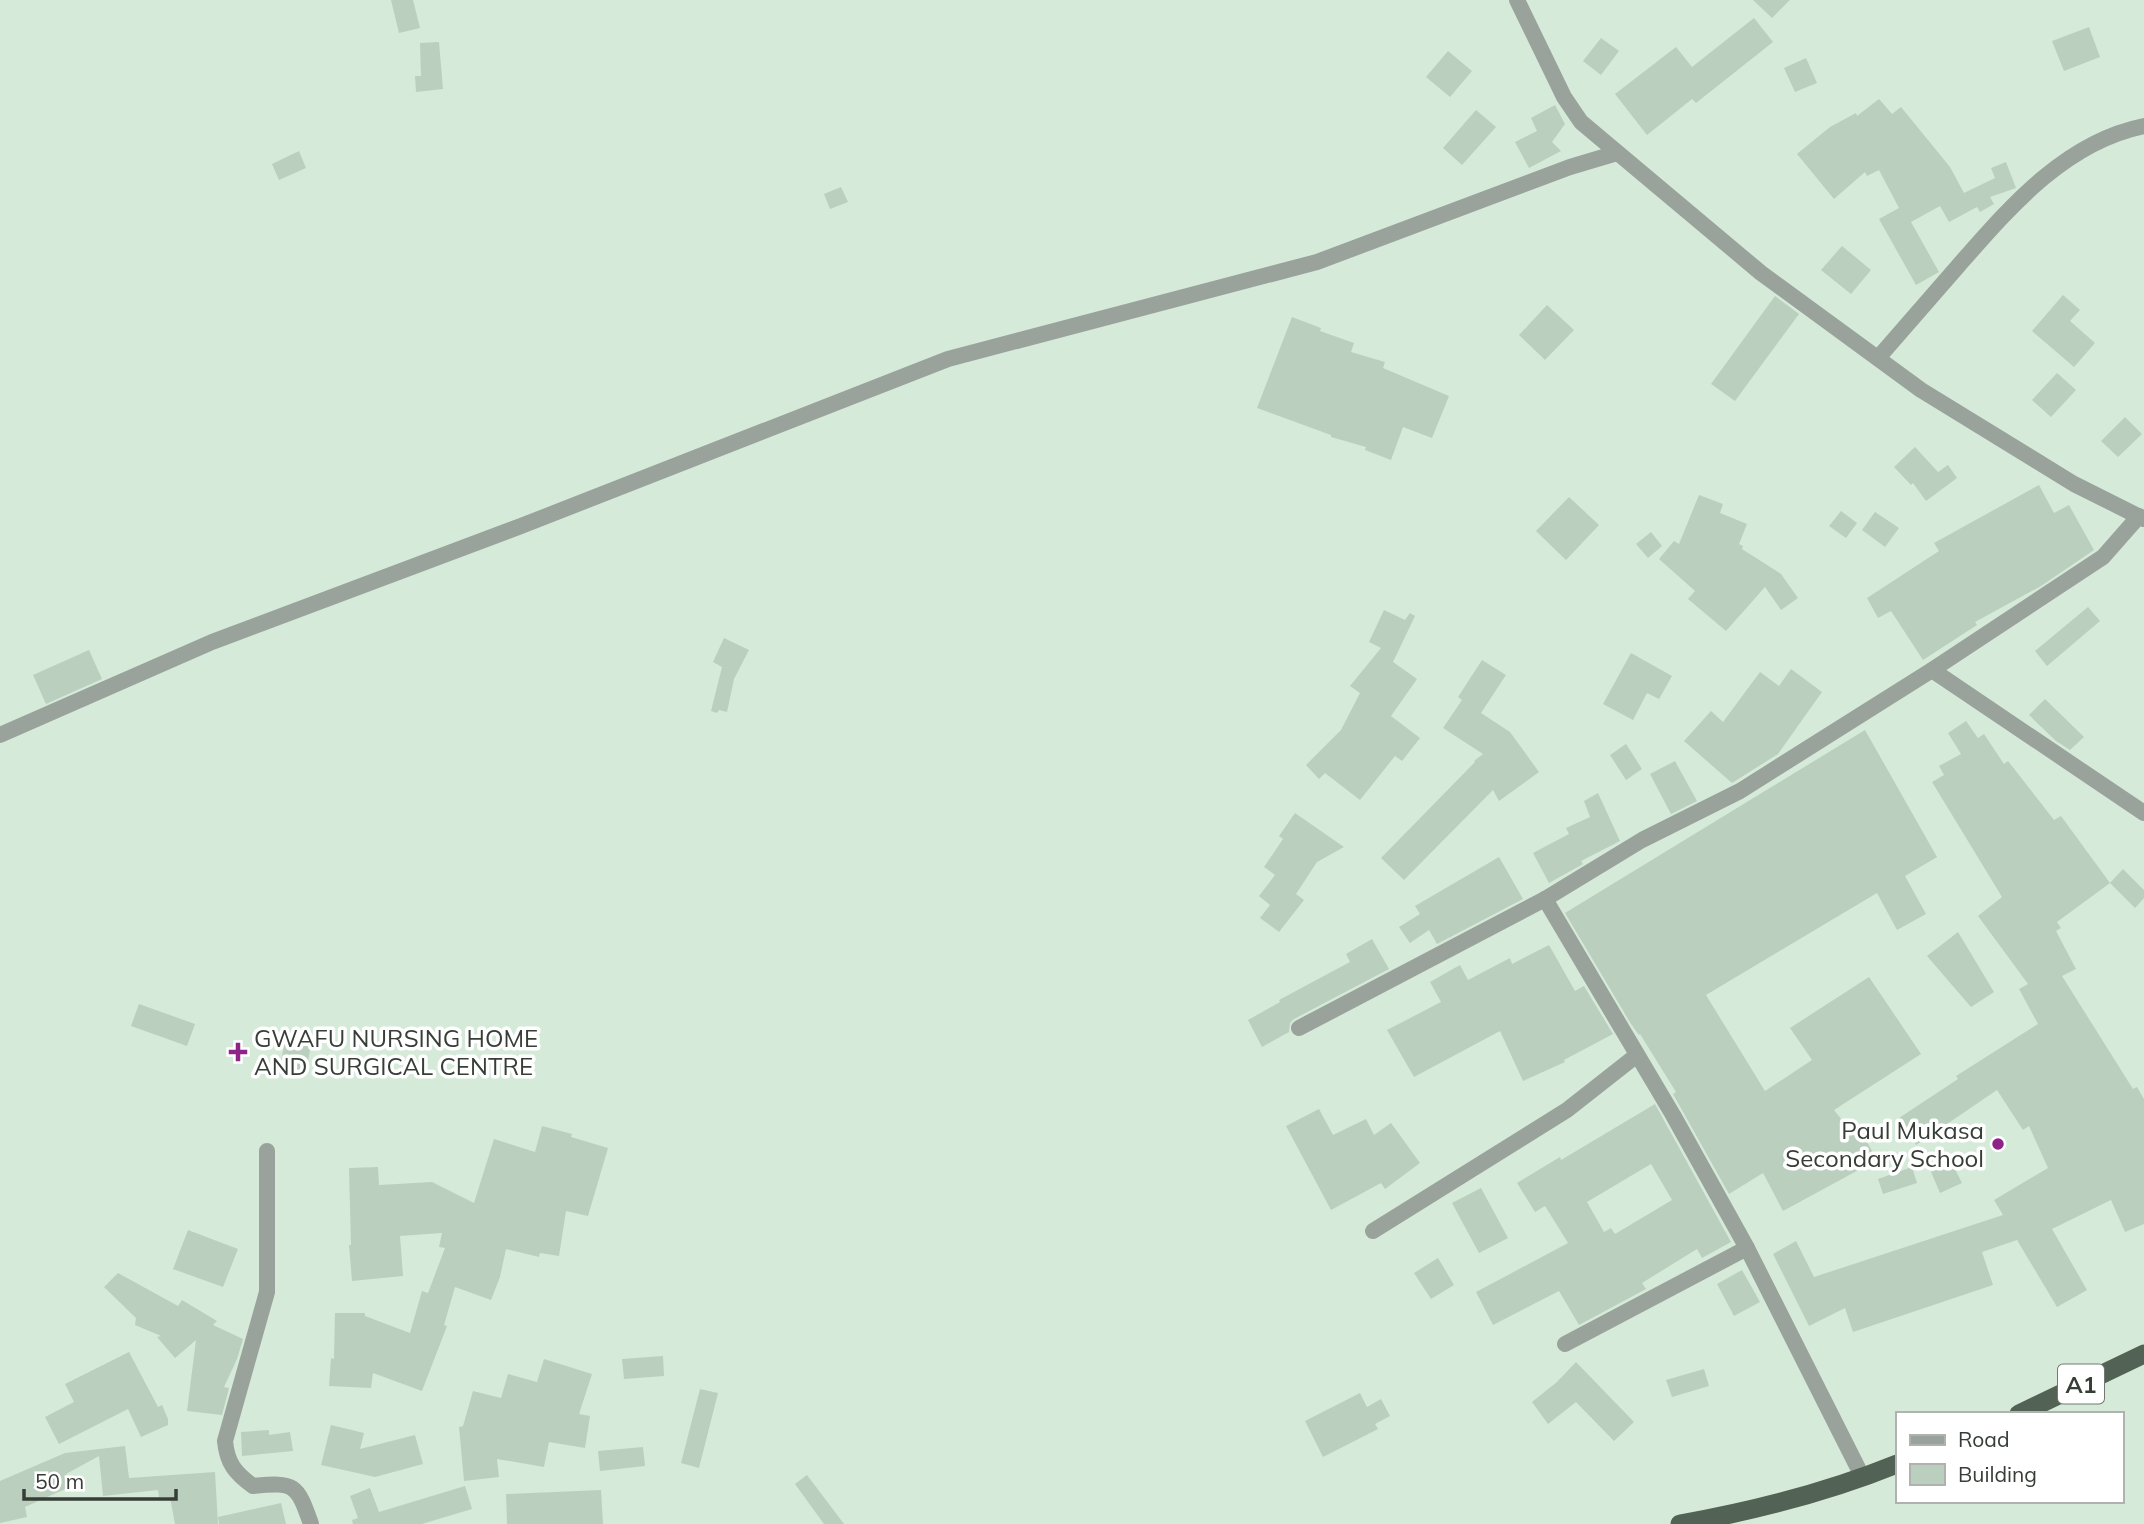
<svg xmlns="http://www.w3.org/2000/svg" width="2144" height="1524" font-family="Mulish,sans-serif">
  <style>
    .building { fill: #bbcfbf; fill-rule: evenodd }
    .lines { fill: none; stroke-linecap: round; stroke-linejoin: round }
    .minor { stroke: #99a29b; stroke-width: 16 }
    .trunk { stroke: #526254; stroke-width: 19 }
    .poi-dot { fill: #8f2488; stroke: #fff; stroke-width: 2.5 }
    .labels { text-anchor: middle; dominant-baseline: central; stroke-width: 7; stroke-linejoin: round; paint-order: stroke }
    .shield { fill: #fff; stroke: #727873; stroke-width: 2 }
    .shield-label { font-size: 23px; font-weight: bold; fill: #363e37 }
    .poi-label { font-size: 24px; fill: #363e37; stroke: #fff; text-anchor: start }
  </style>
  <rect width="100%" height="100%" fill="#d6ead9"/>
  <g class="building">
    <polygon points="391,0 413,0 420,28 399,33"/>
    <polygon points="1753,0 1790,0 1772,18"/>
    <polygon points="1754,18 1773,42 1696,103 1692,99 1647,135 1615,94 1676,47 1692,67"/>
    <polygon points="2089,27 2100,57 2064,71 2052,41"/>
    <polygon points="1601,38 1619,51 1601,75 1583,61"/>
    <polygon points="439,42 443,89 416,92 415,76 421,76 420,43"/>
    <polygon points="1448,51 1472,71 1450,97 1426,77"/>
    <polygon points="1806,58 1817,83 1795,92 1784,68"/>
    <polygon points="1879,99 1892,114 1901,107 1950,167 1964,193 1995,178 1991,168 2006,162 2016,188 1990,197 1994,204 1980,212 1977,207 1949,222 1940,206 1911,222 1939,272 1916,285 1879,219 1899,208 1879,170 1867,176 1865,172 1834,199 1797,154 1830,127 1856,113 1857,116"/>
    <polygon points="1555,105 1565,124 1552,142 1561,151 1529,168 1515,142 1537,131 1531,118"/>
    <polygon points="1476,110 1496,127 1462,165 1443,148"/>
    <polygon points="299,151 306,168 279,180 272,164"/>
    <polygon points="841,187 848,202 830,209 824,194"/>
    <polygon points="1842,246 1871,270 1851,294 1821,270"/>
    <polygon points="2063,295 2080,310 2070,321 2095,343 2074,367 2032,331"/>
    <polygon points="1775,296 1799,314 1735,401 1711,384"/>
    <polygon points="1547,305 1574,330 1545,360 1519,335"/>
    <polygon points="1292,317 1321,328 1320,331 1354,343 1351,352 1385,362 1383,368 1449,396 1432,438 1403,427 1391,460 1365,450 1366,447 1331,437 1331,435 1257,408"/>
    <polygon points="2057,373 2076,390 2051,417 2032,400"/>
    <polygon points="2125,417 2142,434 2118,457 2101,441"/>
    <polygon points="1915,447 1938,472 1948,465 1957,478 1926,501 1913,483 1911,485 1894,467"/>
    <polygon points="2039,485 2054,513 2069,505 2094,550 2041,586 1975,622 1977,625 1923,660 1891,611 1878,618 1867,598 1939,551 1934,543"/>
    <polygon points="1699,495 1723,504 1720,513 1747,524 1739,544 1743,546 1742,549 1781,574 1798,598 1781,610 1765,587 1726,631 1688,599 1695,591 1659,559 1674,541 1679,544"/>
    <polygon points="1569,497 1599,525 1566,560 1536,531"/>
    <polygon points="1841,511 1857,523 1846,538 1829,526"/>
    <polygon points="1875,512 1899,528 1885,547 1862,530"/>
    <polygon points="1651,532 1662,546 1648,558 1636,544"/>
    <polygon points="2088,607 2100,621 2047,666 2035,651"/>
    <polygon points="1384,610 1405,620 1410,613 1415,616 1393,662 1417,679 1391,716 1420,738 1402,761 1395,756 1360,800 1325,773 1319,779 1306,765 1341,730 1360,693 1350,686 1381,648 1369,642"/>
    <polygon points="724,638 749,650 734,679 727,712 719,710 717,713 711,711 722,667 713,662"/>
    <polygon points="89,650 102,679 46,704 33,675"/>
    <polygon points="1631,653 1672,676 1659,699 1647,693 1633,720 1603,704"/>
    <polygon points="1482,660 1506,675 1481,713 1510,732 1539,772 1499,801 1493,790 1404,880 1381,858 1475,762 1474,761 1483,754 1443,728 1462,700 1458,697"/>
    <polygon points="1791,669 1822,692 1778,754 1732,783 1684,741 1711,711 1723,722 1760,672 1779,686"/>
    <polygon points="2045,699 2084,737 2070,750 2056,741 2029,715"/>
    <polygon points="1966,721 1978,738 1984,734 2004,764 2008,761 2054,820 2061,816 2110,883 2057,922 2061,928 2056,931 2076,969 2062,976 2133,1089 2137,1087 2144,1099 2144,1224 2125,1232 2111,1200 2052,1229 2087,1290 2057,1307 2017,1240 1982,1252 1993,1285 1853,1332 1845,1308 1809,1326 1773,1254 1796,1241 1814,1277 2003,1215 1994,1200 2048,1168 2029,1126 2023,1130 1997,1090 1916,1145 1899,1118 1958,1079 1956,1076 2038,1024 2019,989 2028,984 1978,916 2002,897 1932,782 1944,775 1939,766 1961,754 1948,733"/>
    <polygon points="1865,730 1937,857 1905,876 1926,914 1897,930 1877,893 1706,995 1765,1091 1812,1060 1790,1028 1869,977 1921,1054 1834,1110 1854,1135 1861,1131 1877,1160 1783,1211 1763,1173 1729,1194 1673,1094 1676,1092 1640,1034 1639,1035 1631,1024 1565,913"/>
    <polygon points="1626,744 1642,769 1626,780 1610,755"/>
    <polygon points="1675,761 1697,801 1671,814 1650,774"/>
    <polygon points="1598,793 1620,841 1581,861 1583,864 1549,883 1533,853 1569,834 1566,828 1590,817 1584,801"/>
    <polygon points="1295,813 1344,847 1317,862 1296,894 1304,900 1279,932 1260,918 1270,905 1259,896 1275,875 1264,867 1283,839 1279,836"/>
    <polygon points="1499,857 1523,899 1437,944 1429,930 1410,943 1399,927 1420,914 1415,906"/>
    <polygon points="2123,869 2144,890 2144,898 2135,908 2110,883"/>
    <polygon points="1958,932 1994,992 1971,1007 1927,956"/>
    <polygon points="1372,939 1389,969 1294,1019 1290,1023 1289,1032 1262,1047 1248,1020 1280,1002 1279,1000 1350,962 1346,954"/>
    <polygon points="1549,945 1575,991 1584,986 1613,1034 1564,1060 1565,1062 1523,1081 1500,1031 1414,1077 1387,1030 1441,1002 1430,982 1460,965 1468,980 1510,958 1512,964"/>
    <polygon points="139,1004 195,1024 187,1046 131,1026"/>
    <polygon points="285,1040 311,1045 306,1072 280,1067"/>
    <path d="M 1655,1104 L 1731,1242 L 1702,1258 L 1697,1249 L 1642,1283 L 1646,1289 L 1579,1325 L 1559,1291 L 1493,1325 L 1476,1292 L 1568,1243 L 1545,1206 L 1535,1212 L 1517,1183 L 1560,1157 L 1561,1160 ZM 1651,1164 L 1672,1200 L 1615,1234 L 1611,1228 L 1604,1232 L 1587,1202 Z"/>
    <polygon points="1319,1109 1333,1135 1366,1119 1374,1135 1391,1123 1420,1163 1385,1189 1381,1183 1331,1210 1286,1126"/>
    <polygon points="542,1126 572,1134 571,1137 608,1148 588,1216 566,1211 559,1256 540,1253 539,1257 506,1249 500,1277 491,1300 455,1287 444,1325 447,1326 422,1391 373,1373 371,1388 329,1386 331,1358 334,1359 335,1313 365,1313 365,1316 410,1333 422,1291 428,1293 445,1248 439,1247 442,1233 400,1236 403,1276 352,1281 349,1245 351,1245 349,1168 378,1167 379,1185 432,1182 474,1203 494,1139 535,1152"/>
    <polygon points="1952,1163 1962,1183 1940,1193 1931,1172"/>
    <polygon points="1912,1167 1917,1183 1883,1194 1878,1179"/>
    <polygon points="1481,1188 1508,1238 1479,1253 1452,1203"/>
    <polygon points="188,1230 238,1249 223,1287 173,1269"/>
    <polygon points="1438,1258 1454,1285 1431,1299 1414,1273"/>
    <polygon points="1742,1270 1760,1302 1734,1316 1717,1284"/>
    <polygon points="118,1273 178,1306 182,1300 217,1321 213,1325 243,1339 237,1359 224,1387 229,1388 222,1415 187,1411 196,1340 175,1358 157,1337 161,1336 135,1325 136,1318 104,1287"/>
    <polygon points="129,1352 158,1407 162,1405 168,1419 168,1425 141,1437 128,1409 59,1444 45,1417 74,1402 65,1384"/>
    <polygon points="663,1356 664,1376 624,1379 622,1359"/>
    <polygon points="544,1359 592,1374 579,1414 590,1416 585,1448 549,1442 544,1467 497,1459 499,1477 464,1481 459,1427 463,1426 473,1391 501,1398 508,1374 537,1382"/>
    <polygon points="1576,1362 1634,1422 1614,1441 1576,1402 1548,1424 1532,1402 1557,1382"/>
    <polygon points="1704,1369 1709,1386 1672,1397 1666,1380"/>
    <polygon points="700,1389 718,1393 699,1468 681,1463"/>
    <polygon points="1360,1393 1367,1407 1381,1399 1390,1416 1375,1424 1378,1429 1323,1457 1305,1421"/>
    <polygon points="331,1425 364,1433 360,1449 415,1435 423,1464 375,1477 321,1465"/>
    <polygon points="269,1430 269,1435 290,1432 293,1451 242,1456 241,1432"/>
    <polygon points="125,1446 129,1478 215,1472 218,1524 175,1524 170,1497 159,1497 158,1490 103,1496 99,1456 66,1474 72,1486 25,1507 27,1517 0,1523 0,1481 65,1453"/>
    <polygon points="643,1447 645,1466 600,1471 598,1451"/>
    <polygon points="807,1475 844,1524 824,1524 795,1484"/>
    <polygon points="465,1486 472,1509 422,1524 353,1524 352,1520 358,1518 350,1496 370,1488 379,1512"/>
    <polygon points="601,1490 603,1524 507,1524 506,1494"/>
    <polygon points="281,1503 286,1524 219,1524 218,1517"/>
  </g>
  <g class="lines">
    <g class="minor">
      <polyline points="1517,0 1564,97 1581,122 1761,273 1921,390 2074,484 2144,519"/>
      <path d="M 1878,358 C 1905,327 1932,296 1959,265 C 2010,207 2065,142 2144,126"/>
      <polyline points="1932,670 2144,813"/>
      <polyline points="0,735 212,642 521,526 948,359 1317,262 1570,167 1617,153"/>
      <polyline points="1545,899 1673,1115 1747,1248 1863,1478"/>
      <polyline points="1299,1028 1545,899 1642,840 1740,791 1932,670 2103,557 2139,516"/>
      <path d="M 267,1151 L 267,1292 L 225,1441 C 227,1463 235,1473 253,1486 C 295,1482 297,1484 311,1524"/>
      <polyline points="1373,1231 1567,1110 1637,1055"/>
      <polyline points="1565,1344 1747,1248"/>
    </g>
    <g class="trunk">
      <polyline points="2019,1414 2144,1354"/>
      <path d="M 1680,1524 C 1753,1511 1828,1492 1897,1464"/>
    </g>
  </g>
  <g class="poi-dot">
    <path d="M234.5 1041.5h7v7h7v7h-7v7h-7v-7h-7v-7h7z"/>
    <circle cx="1998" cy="1144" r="7"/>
  </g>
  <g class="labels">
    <rect class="shield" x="2058" y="1364.5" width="46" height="39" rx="5"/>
    <g class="shield-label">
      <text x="2081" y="1384">A1</text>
    </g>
    <g class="poi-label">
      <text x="254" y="1038">GWAFU NURSING HOME<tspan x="254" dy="28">AND SURGICAL CENTRE</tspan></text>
      <text x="1984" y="1130" text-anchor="end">Paul Mukasa<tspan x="1984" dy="28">Secondary School</tspan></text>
    </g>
  </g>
  <rect x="1896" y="1412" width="228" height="91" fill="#ffffff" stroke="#afb2af" stroke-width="2"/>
  <rect x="1910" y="1435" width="35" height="10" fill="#99a29b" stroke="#afb2af" stroke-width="2"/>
  <text x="1958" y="1447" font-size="21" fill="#363e37">Road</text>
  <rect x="1910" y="1464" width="35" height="21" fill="#bbcfbf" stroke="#afb2af" stroke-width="2"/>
  <text x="1958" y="1482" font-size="21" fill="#363e37">Building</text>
  <path d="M24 1489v10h152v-10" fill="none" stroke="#363e37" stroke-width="3.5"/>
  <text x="35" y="1489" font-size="21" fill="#363e37" stroke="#ffffff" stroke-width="5" paint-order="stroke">50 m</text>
</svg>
